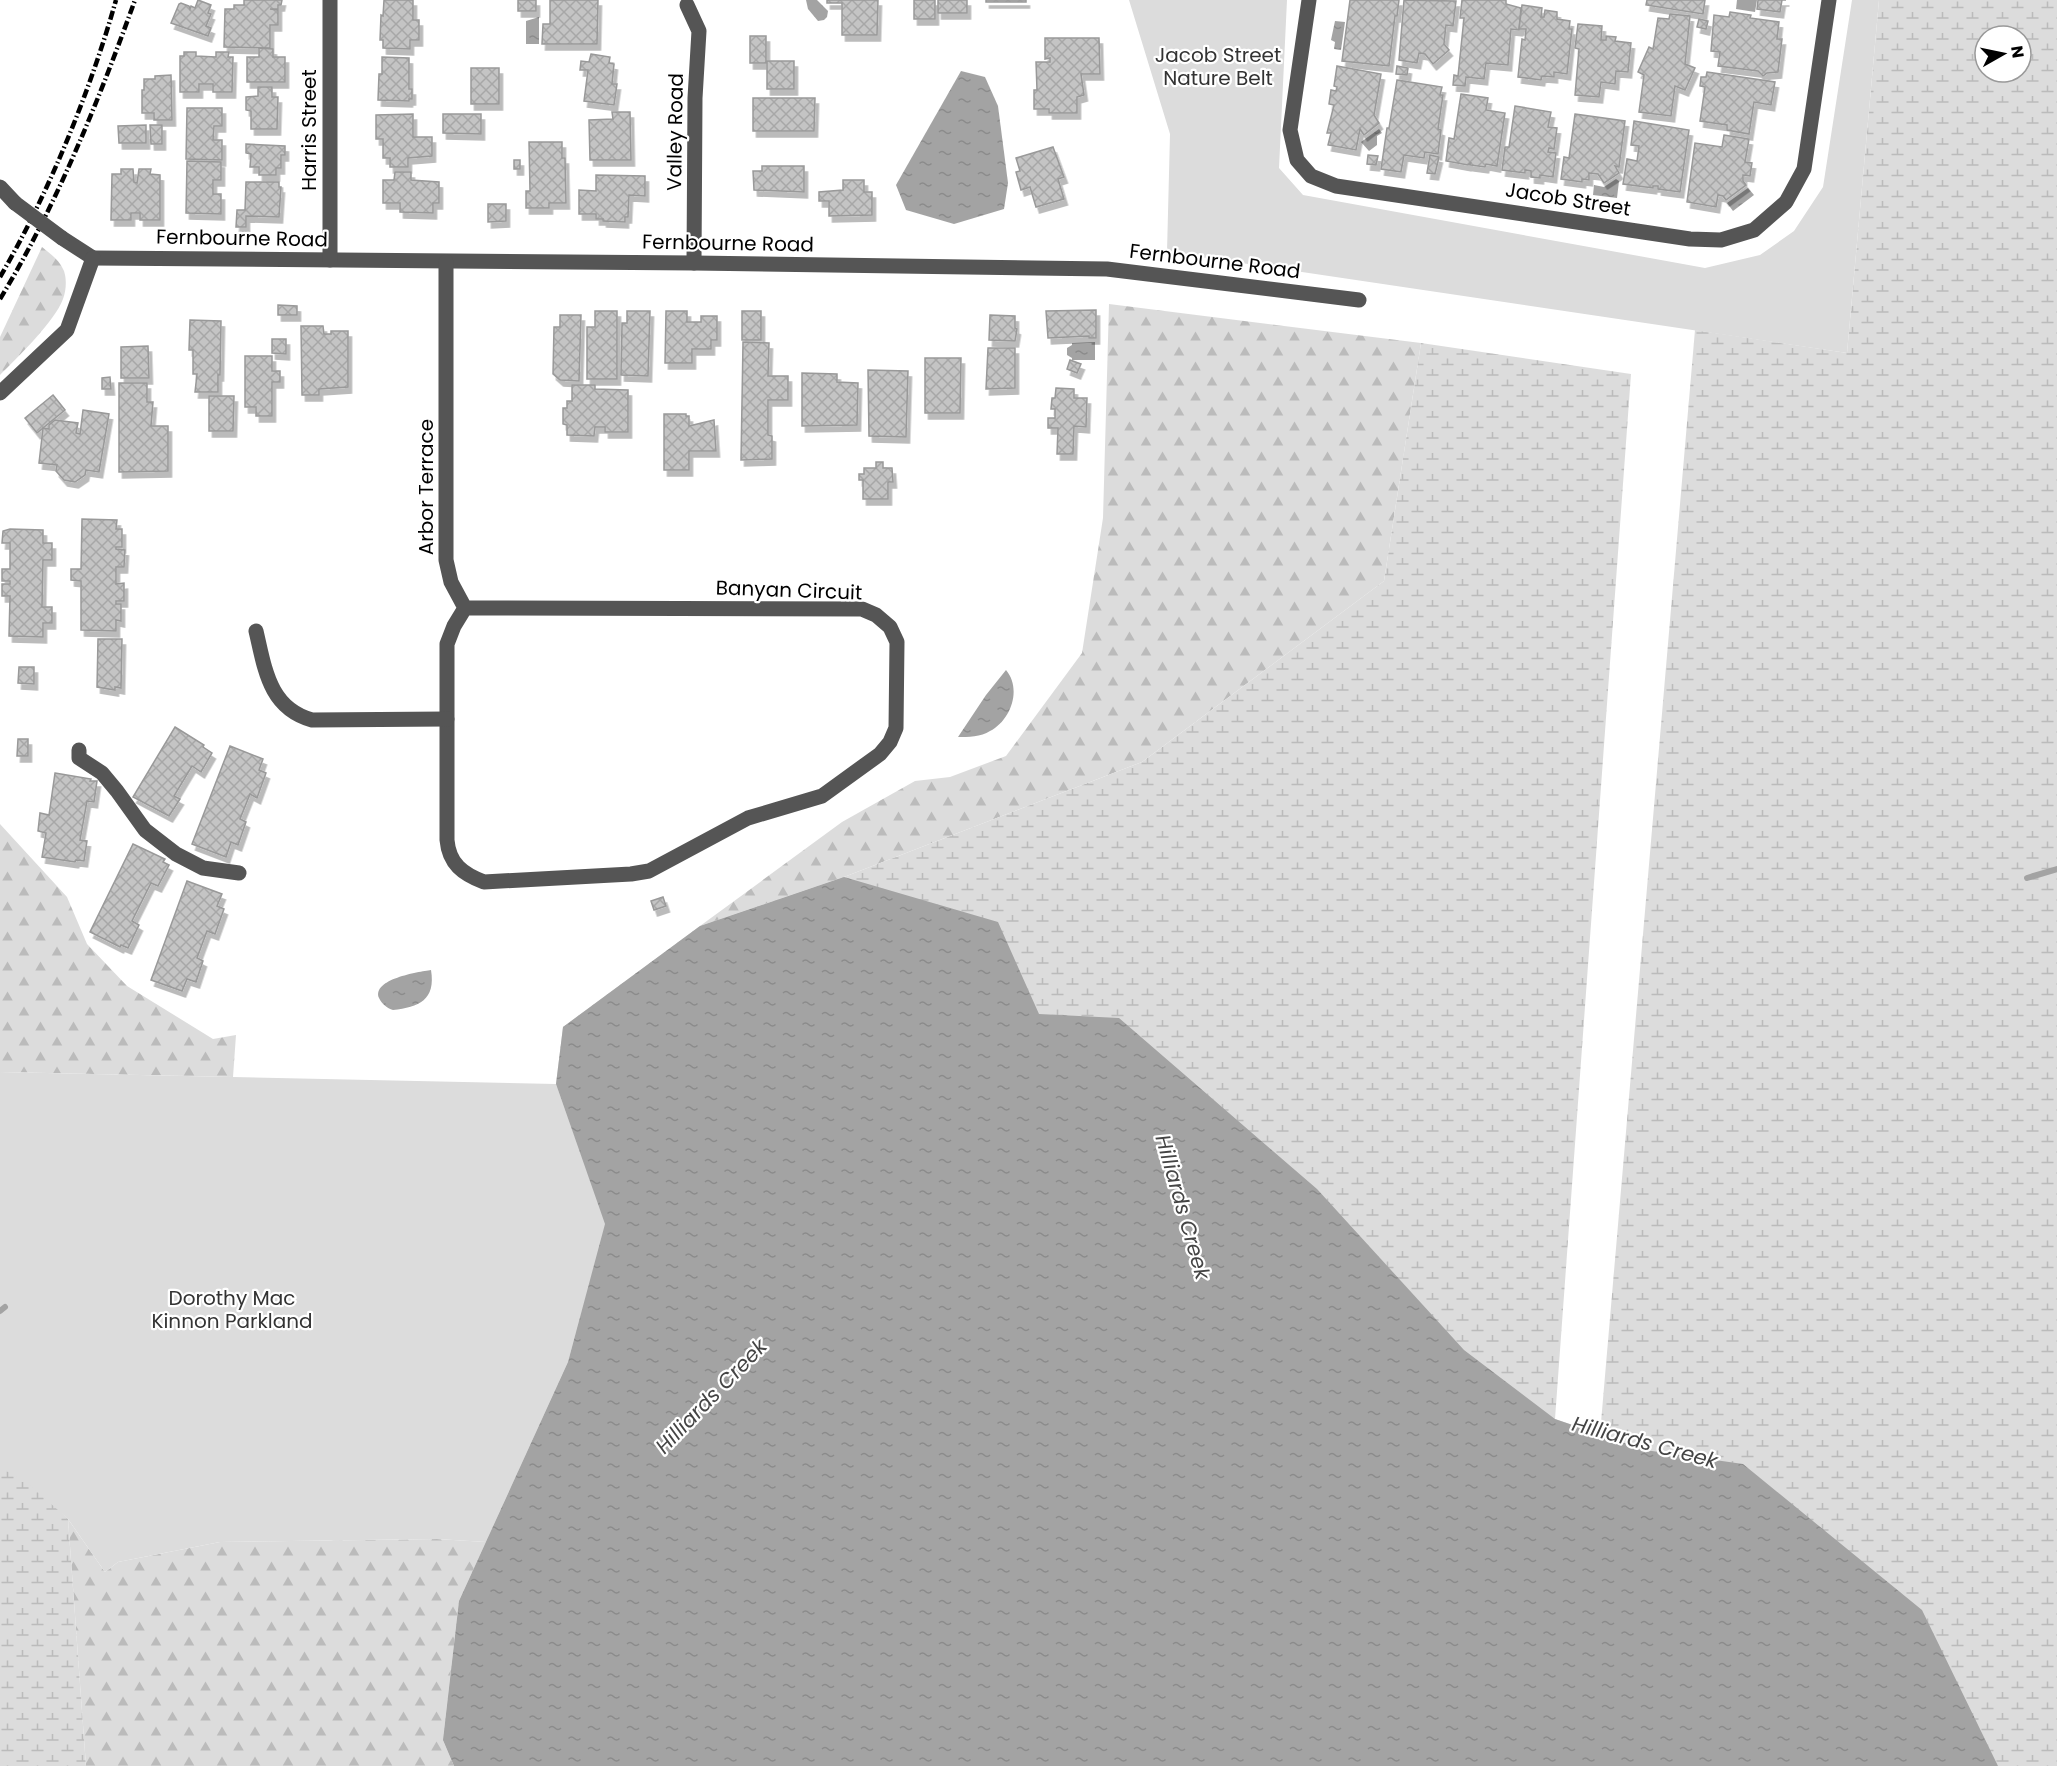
<svg xmlns="http://www.w3.org/2000/svg" width="2057" height="1766" font-family="Poppins,sans-serif">
  <style>
    .forest { fill: url(#forest-firs) }
    .wetland { fill: url(#wetland-marsh); fill-rule: evenodd }
    .park { fill: #dcdcdc }
    .water { fill: url(#water-ripples) }
    .lines { fill: none; stroke-linecap: round; stroke-linejoin: round }
    .stream { stroke: #a3a3a3; stroke-width: 6 }
    .building { fill: url(#building-cross-hatch); stroke: #999; stroke-width: 1.5; filter: url(#shadow) }
    .minor { stroke: #555; stroke-width: 15 }
    .rail { stroke: #000; stroke-width: 4.5; stroke-dasharray: 9 3 1.5 3; stroke-linecap: butt }
    .minor-bridge { stroke: #555; stroke-width: 15 }
    .labels { text-anchor: middle; dominant-baseline: central; stroke-width: 4.5; stroke-linejoin: round; paint-order: stroke }
    .park-label { font-size: 20px; fill: #333; stroke: #fff }
    .street-label { font-size: 20px; fill: #000; stroke: #fff }
    .water-label { font-size: 21px; font-style: italic; fill: #444; stroke: #fff }
  </style>
  <defs>
    <pattern id="forest-firs" width="22" height="20" patternUnits="userSpaceOnUse" patternTransform="scale(1.5)"><rect width="22" height="20" fill="#dcdcdc"/><path d="M5 1l3.5 6h-7zM16 11l3.5 6h-7z" fill="#bbb"/></pattern>
    <pattern id="wetland-marsh" width="20" height="14" patternUnits="userSpaceOnUse" patternTransform="scale(1.5)"><rect width="20" height="14" fill="#dcdcdc"/><path d="M1 5h8M5 5V1M11 12h8M15 12V8" fill="none" stroke="#bbb"/></pattern>
    <pattern id="water-ripples" width="26" height="14" patternUnits="userSpaceOnUse" patternTransform="scale(1.5)"><rect width="26" height="14" fill="#a3a3a3"/><path d="M2 4q2-2 4 0t4 0M15 11q2-2 4 0t4 0" fill="none" stroke="#8b8b8b"/></pattern>
    <pattern id="building-cross-hatch" width="8" height="8" patternUnits="userSpaceOnUse" patternTransform="scale(1.5)"><rect width="8" height="8" fill="#c4c4c4"/><path d="M0 0l8 8M0 8l8-8" fill="none" stroke="#a7a7a7"/></pattern>
    <filter id="shadow"><feDropShadow dx="3.5" dy="6" stdDeviation="0" flood-color="#0004"/></filter>
  </defs>
  <rect width="100%" height="100%" fill="#fff"/>
  <g class="forest">
    <path d="M 42,247 C 51,254 60,261 64,271 C 67,280 66,291 63,299 C 55,321 17,358 0,375 L 0,337 Z"/>
    <polygon points="1109,304 1421,343 1384,581 1142,762 844,877 700,926 842,822 915,781 950,777 1006,756 1082,653 1103,518"/>
    <polygon points="0,824 67,897 87,944 127,986 213,1039 236,1035 233,1077 0,1072"/>
    <polygon points="68,1519 105,1572 118,1562 220,1542 437,1539 486,1542 459,1601 443,1740 454,1766 86,1766"/>
  </g>
  <g class="wetland">
    <path d="M 1879,0 L 2057,0 L 2057,1766 L 454,1766 L 443,1740 L 459,1601 L 568,1362 L 605,1224 L 556,1084 L 563,1027 L 700,926 L 844,877 L 1142,762 L 1384,581 L 1421,343 L 1631,374 L 1555,1419 L 1600,1434 L 1695,330 L 1847,353 ZM 1985,36 L 2021,36 L 2021,72 L 1985,72 Z"/>
    <polygon points="0,1449 68,1519 86,1766 0,1766"/>
  </g>
  <g class="park">
    <polygon points="1129,0 1287,0 1279,168 1303,195 1705,268 1760,255 1794,231 1823,187 1852,0 1879,0 1847,353 1167,252 1170,134"/>
    <polygon points="0,1072 556,1084 606,1224 568,1362 486,1542 437,1539 220,1542 118,1562 105,1572 68,1519 31,1486 0,1467"/>
  </g>
  <g class="water">
    <polygon points="806,0 817,0 828,11 827,17 824,20 818,21 808,9"/>
    <polygon points="1737,0 1757,0 1755,12 1736,9"/>
    <polygon points="539,17 539,44 526,44 526,21"/>
    <polygon points="1335,21 1345,22 1341,50 1334,49 1335,42 1331,40"/>
    <polygon points="961,71 985,77 998,106 1008,183 1004,209 954,224 906,210 896,185"/>
    <polygon points="1379,129 1382,133 1377,136 1377,145 1369,151 1361,142"/>
    <polygon points="1616,179 1619,181 1617,198 1593,195 1594,185 1604,187"/>
    <polygon points="1748,188 1754,195 1733,211 1727,203"/>
    <polygon points="1095,342 1095,360 1072,360 1072,358 1067,355 1067,348 1072,345 1072,343"/>
    <path d="M 1006,670 C 1022,689 1011,720 990,731 C 981,737 968,737 958,737 L 986,695 Z"/>
    <polygon points="844,877 998,922 1039,1014 1119,1018 1317,1189 1464,1350 1555,1419 1645,1450 1743,1464 1922,1610 1998,1766 454,1766 443,1740 459,1601 568,1362 605,1224 556,1084 563,1027 700,926"/>
    <path d="M 431,970 C 436,1000 419,1007 393,1010 C 387,1008 382,1004 379,998 C 372,979 418,972 431,970 Z"/>
  </g>
  <g class="lines">
    <g class="stream">
      <polyline points="2027,878 2057,869"/>
      <polyline points="0,1311 5,1307"/>
    </g>
  </g>
  <g class="building">
    <polygon points="198,0 211,5 208,13 211,14 206,26 211,28 208,36 171,23 179,4 181,3 189,6 190,9 191,6 195,8"/>
    <polygon points="244,0 282,0 281,5 278,5 278,9 270,9 278,10 278,25 270,25 270,48 224,47 225,9 234,9 234,5 244,5"/>
    <polygon points="384,0 413,0 413,20 419,20 419,40 410,40 410,49 383,48 383,40 380,40 381,15 383,16"/>
    <rect x="518" y="0" width="18" height="11"/>
    <polygon points="550,0 598,0 597,44 542,44 543,24 550,24"/>
    <polygon points="827,0 878,0 877,35 842,35 842,3 827,3"/>
    <rect x="914" y="0" width="21" height="19"/>
    <rect x="938" y="0" width="29" height="13"/>
    <rect x="986" y="0" width="40" height="2"/>
    <polygon points="1350,0 1399,0 1397,16 1395,16 1389,66 1342,61"/>
    <polygon points="1404,0 1456,1 1453,26 1446,25 1444,44 1449,50 1433,64 1425,54 1419,53 1417,63 1399,60"/>
    <polygon points="1462,0 1506,0 1506,4 1521,8 1519,30 1511,29 1508,65 1486,63 1484,79 1466,77 1465,86 1453,85 1454,75 1458,76 1464,18 1460,18"/>
    <polygon points="1647,0 1705,0 1703,14 1646,5"/>
    <polygon points="1758,0 1786,0 1782,0 1780,12 1757,9"/>
    <polygon points="1522,5 1542,8 1541,17 1544,17 1545,10 1557,12 1557,19 1570,21 1569,29 1572,29 1567,74 1554,72 1554,77 1542,76 1541,80 1518,77 1522,39 1525,40 1526,29 1519,29"/>
    <polygon points="1730,12 1751,15 1750,18 1779,22 1777,39 1782,39 1778,72 1767,73 1763,76 1758,71 1718,66 1720,52 1711,51 1714,15 1729,17"/>
    <polygon points="1670,14 1690,16 1685,64 1695,68 1685,90 1675,86 1671,116 1639,112 1644,75 1638,72 1649,47 1653,49 1658,18 1669,19"/>
    <polygon points="1699,19 1708,21 1706,29 1697,27"/>
    <polygon points="1578,24 1602,26 1601,40 1606,40 1606,36 1616,37 1615,41 1631,43 1628,72 1616,71 1615,84 1601,82 1599,97 1575,95 1579,49 1575,48"/>
    <rect x="750" y="36" width="16" height="27"/>
    <polygon points="1045,38 1099,38 1100,74 1081,74 1084,95 1077,97 1077,113 1049,113 1049,109 1034,109 1034,90 1037,90 1036,62 1050,62 1050,58 1045,59"/>
    <polygon points="259,48 273,49 273,57 285,57 285,82 247,82 247,57 259,57"/>
    <polygon points="184,52 196,52 196,56 216,57 216,52 229,52 228,57 233,57 232,92 213,92 213,84 199,84 199,92 180,92 180,56 184,56"/>
    <polygon points="591,54 610,57 609,63 614,64 612,84 617,84 614,105 584,101 588,70 580,70 581,61 589,62"/>
    <polygon points="382,57 409,58 409,89 412,89 412,99 409,99 409,101 378,100 379,74 382,74"/>
    <rect x="767" y="61" width="27" height="28"/>
    <polygon points="1337,66 1381,74 1374,115 1379,123 1364,135 1360,129 1356,150 1328,145 1331,133 1327,133 1334,105 1329,104 1331,90 1336,91 1337,87 1334,86"/>
    <polygon points="1397,66 1408,68 1407,75 1396,74"/>
    <rect x="471" y="68" width="28" height="36"/>
    <polygon points="1707,72 1775,82 1771,105 1754,102 1749,134 1727,130 1727,125 1700,121 1705,87 1700,86 1701,77 1706,77"/>
    <polygon points="171,75 172,120 154,120 154,113 142,113 142,90 144,90 144,79 155,79 155,76"/>
    <polygon points="1397,80 1442,87 1440,95 1443,95 1438,129 1441,130 1438,154 1425,152 1424,158 1404,155 1401,172 1381,169 1387,128 1389,128"/>
    <polygon points="258,87 272,87 272,97 278,97 277,129 251,129 251,111 246,110 246,97 258,96"/>
    <polygon points="1461,94 1488,98 1486,110 1505,113 1497,166 1486,164 1485,167 1470,165 1471,162 1468,165 1446,161 1449,138 1454,139"/>
    <polygon points="753,98 815,98 814,131 753,131"/>
    <polygon points="1515,106 1551,112 1548,127 1557,128 1554,149 1549,148 1548,152 1556,153 1553,177 1540,175 1540,178 1531,177 1531,171 1525,170 1525,173 1502,170 1505,147 1509,147"/>
    <polygon points="187,108 222,108 222,126 214,126 213,140 222,140 222,160 186,159"/>
    <polygon points="612,112 630,112 631,160 590,160 589,120 613,119"/>
    <polygon points="413,114 413,137 432,137 432,156 408,158 408,167 390,167 390,158 383,158 383,139 376,139 376,115"/>
    <polygon points="443,114 481,114 481,134 443,133"/>
    <polygon points="1575,114 1625,121 1619,167 1615,166 1619,173 1604,183 1598,174 1589,173 1589,180 1582,179 1582,182 1561,179 1564,157 1569,158"/>
    <polygon points="1634,121 1689,130 1680,192 1658,189 1658,186 1653,186 1653,188 1623,184 1627,159 1637,161 1639,146 1631,145"/>
    <polygon points="146,125 146,143 119,143 118,126"/>
    <polygon points="150,125 162,125 162,144 151,144"/>
    <polygon points="1724,135 1749,139 1745,162 1752,163 1750,176 1743,175 1743,181 1746,185 1726,200 1723,196 1718,195 1716,207 1687,202 1695,143 1722,147"/>
    <polygon points="529,142 562,142 562,158 565,158 566,203 549,203 549,208 526,208 526,191 530,191"/>
    <polygon points="246,144 285,146 285,155 281,155 281,168 276,168 276,175 259,175 259,167 250,167 251,154 246,153"/>
    <polygon points="1053,147 1064,177 1058,179 1064,199 1036,207 1030,187 1021,190 1016,172 1020,171 1016,158"/>
    <polygon points="1368,155 1378,156 1376,165 1367,164"/>
    <polygon points="1430,155 1439,157 1435,174 1427,173"/>
    <rect x="514" y="160" width="6" height="9"/>
    <polygon points="187,161 221,162 221,180 213,180 213,194 221,194 221,214 186,213"/>
    <polygon points="762,166 804,166 804,192 754,190 753,171 762,171"/>
    <polygon points="121,169 133,169 134,182 137,183 139,169 151,169 150,174 160,175 160,220 140,220 140,213 131,213 131,220 111,220 112,174 121,174"/>
    <polygon points="395,172 411,172 411,180 439,182 439,203 433,203 433,213 400,212 400,203 383,203 383,180 394,180"/>
    <polygon points="596,175 645,176 645,196 629,195 628,217 625,217 625,222 603,221 603,219 596,219 596,214 579,214 579,190 596,191"/>
    <polygon points="843,180 864,180 864,192 872,192 872,215 829,216 829,201 819,201 819,192 843,190"/>
    <polygon points="246,182 279,182 279,187 281,187 279,217 246,216 246,227 236,227 237,210 245,210"/>
    <polygon points="488,204 506,204 506,221 488,222"/>
    <polygon points="278,305 297,306 297,315 278,315"/>
    <polygon points="1096,310 1096,338 1089,338 1089,336 1048,338 1046,311"/>
    <polygon points="595,311 617,311 617,379 587,379 587,327 595,327"/>
    <polygon points="627,311 650,311 648,376 621,375 622,323 627,323"/>
    <polygon points="666,311 687,311 687,322 701,322 701,316 717,316 717,340 711,340 711,349 692,349 692,363 665,363"/>
    <rect x="742" y="311" width="19" height="29"/>
    <polygon points="560,315 581,315 579,381 560,380 553,374 554,327 560,327"/>
    <polygon points="990,315 1015,316 1015,328 1017,329 1015,341 989,340"/>
    <polygon points="190,320 221,321 220,375 218,375 218,392 195,392 197,374 193,374 193,350 189,350"/>
    <polygon points="301,326 323,326 324,334 331,334 331,331 348,331 348,387 319,389 319,395 302,395"/>
    <polygon points="272,339 286,339 286,354 272,353"/>
    <polygon points="743,342 769,343 768,376 788,376 788,400 768,400 768,435 772,436 772,459 741,460"/>
    <polygon points="148,346 149,378 121,378 121,347"/>
    <polygon points="988,348 1015,348 1015,388 986,389"/>
    <polygon points="245,356 272,356 272,371 280,371 280,382 272,382 272,416 256,416 256,407 245,407"/>
    <polygon points="925,358 961,358 960,413 925,413"/>
    <polygon points="1070,360 1081,364 1077,373 1067,369"/>
    <polygon points="868,370 908,371 906,437 869,436"/>
    <polygon points="802,373 837,374 837,382 858,383 857,425 802,426"/>
    <polygon points="110,377 111,389 102,389 102,378"/>
    <polygon points="119,383 147,383 147,402 153,402 151,426 168,426 168,471 119,472"/>
    <polygon points="572,385 595,385 595,389 628,390 628,432 605,432 605,427 595,427 594,436 567,435 567,425 563,424 563,408 567,408 567,401 572,401"/>
    <polygon points="1056,388 1074,389 1074,398 1087,398 1086,427 1074,426 1073,454 1057,454 1058,428 1048,428 1048,418 1055,418 1055,409 1051,409 1052,398 1055,398"/>
    <polygon points="53,395 65,410 37,433 25,418"/>
    <polygon points="209,396 234,396 233,431 209,431"/>
    <polygon points="83,410 109,414 99,472 86,470 85,475 75,482 64,480 56,471 57,465 39,463 43,428 49,429 49,425 55,420 78,423 76,433 80,434"/>
    <polygon points="664,414 686,414 686,416 689,416 689,426 714,420 716,451 689,451 689,470 664,470"/>
    <polygon points="876,462 883,462 883,468 892,468 893,482 888,482 888,499 863,499 863,480 859,480 859,474 864,474 864,468 876,468"/>
    <polygon points="82,519 117,520 116,529 122,529 122,547 116,547 116,549 125,550 124,567 116,567 116,584 124,583 124,601 116,601 116,604 121,604 121,621 116,620 116,631 81,630 81,581 71,580 71,569 81,569"/>
    <polygon points="10,529 43,530 43,543 52,543 52,560 43,560 42,607 52,607 52,623 43,623 43,637 9,636 10,596 2,596 2,584 10,584 10,581 2,581 2,569 10,569 10,543 2,543 3,531"/>
    <polygon points="98,639 122,639 121,688 115,687 115,690 97,687"/>
    <polygon points="19,667 34,667 34,684 18,683"/>
    <polygon points="175,727 204,745 203,747 212,753 201,772 192,766 174,796 180,799 169,816 133,797"/>
    <polygon points="18,739 28,739 28,756 17,756"/>
    <polygon points="230,746 263,759 259,770 266,773 257,798 250,794 240,819 246,822 238,845 231,842 226,857 192,844"/>
    <polygon points="55,773 91,779 90,781 97,781 94,802 87,801 80,840 87,841 84,861 76,860 75,862 42,857 46,833 38,831 40,813 49,815"/>
    <polygon points="133,844 165,859 163,862 169,865 158,886 151,883 132,921 139,925 128,948 121,945 120,947 90,932"/>
    <polygon points="187,881 222,894 217,906 224,909 215,934 207,931 197,958 203,961 196,982 187,979 182,991 151,980"/>
    <polygon points="663,897 666,906 654,910 651,901"/>
  </g>
  <g class="lines">
    <g class="minor">
      <polyline points="1309,0 1290,130 1297,160 1311,176 1336,186 1690,239 1721,240 1754,230 1786,202 1804,169 1829,0"/>
      <polyline points="687,5 699,31 695,98 694,263"/>
      <polyline points="0,187 15,203"/>
      <polyline points="62,238 93,258"/>
      <polyline points="93,258 694,263 1107,269 1359,300"/>
      <polyline points="330,260 330,0"/>
      <path d="M 446,262 L 446,560 L 451,582 L 465,608 L 454,626 L 447,644 L 447,840 C 449,864 463,874 484,882 L 631,874 L 649,871 L 748,818 L 822,796 L 880,754 L 890,742 L 896,728 L 897,642 L 890,627 L 876,615 L 862,609 L 465,608"/>
      <polyline points="0,393 67,330 93,258"/>
      <path d="M 256,631 C 265,669 269,708 312,720 L 447,719"/>
      <polyline points="79,750 79,758 102,773 117,791 145,830 176,854 203,868 239,873"/>
    </g>
    <g class="rail">
      <path d="M 0,277 C 48,195 90,92 116,0"/>
      <path d="M 0,299 C 55,209 99,100 135,0"/>
    </g>
    <polyline class="minor-bridge" points="15,203 62,238"/>
  </g>
  <g class="labels">
    <g class="park-label">
      <text x="1218" y="55">Jacob Street<tspan x="1218" dy="23">Nature Belt</tspan></text>
      <text x="232" y="1298">Dorothy Mac<tspan x="232" dy="23">Kinnon Parkland</tspan></text>
    </g>
    <g class="street-label">
      <text transform="translate(309 130) rotate(-90)">Harris Street</text>
      <text transform="translate(675 132) rotate(-89)">Valley Road</text>
      <text transform="translate(1568 199) rotate(9)">Jacob Street</text>
      <text transform="translate(242 238) rotate(1)">Fernbourne Road</text>
      <text transform="translate(728 243) rotate(1)">Fernbourne Road</text>
      <text transform="translate(1215 261) rotate(7)">Fernbourne Road</text>
      <text transform="translate(426 487) rotate(-90)">Arbor Terrace</text>
      <text transform="translate(789 590) rotate(2)">Banyan Circuit</text>
    </g>
    <g class="water-label">
      <text transform="translate(1183 1207) rotate(74)">Hilliards Creek</text>
      <text transform="translate(711 1396) rotate(-46)">Hilliards Creek</text>
      <text transform="translate(1645 1442) rotate(15)">Hilliards Creek</text>
    </g>
  </g>
  <g transform="translate(2003 54) rotate(81)"><circle r="28" fill="#ffffff" stroke="#999999" stroke-width="1.5"/>
  <path d="M0-4.5L10 22L0 15L-10 22Z" fill="#000000"/>
  <text y="-9" font-size="16" font-weight="bold" text-anchor="middle" fill="#000000">N</text>
  </g>
</svg>
